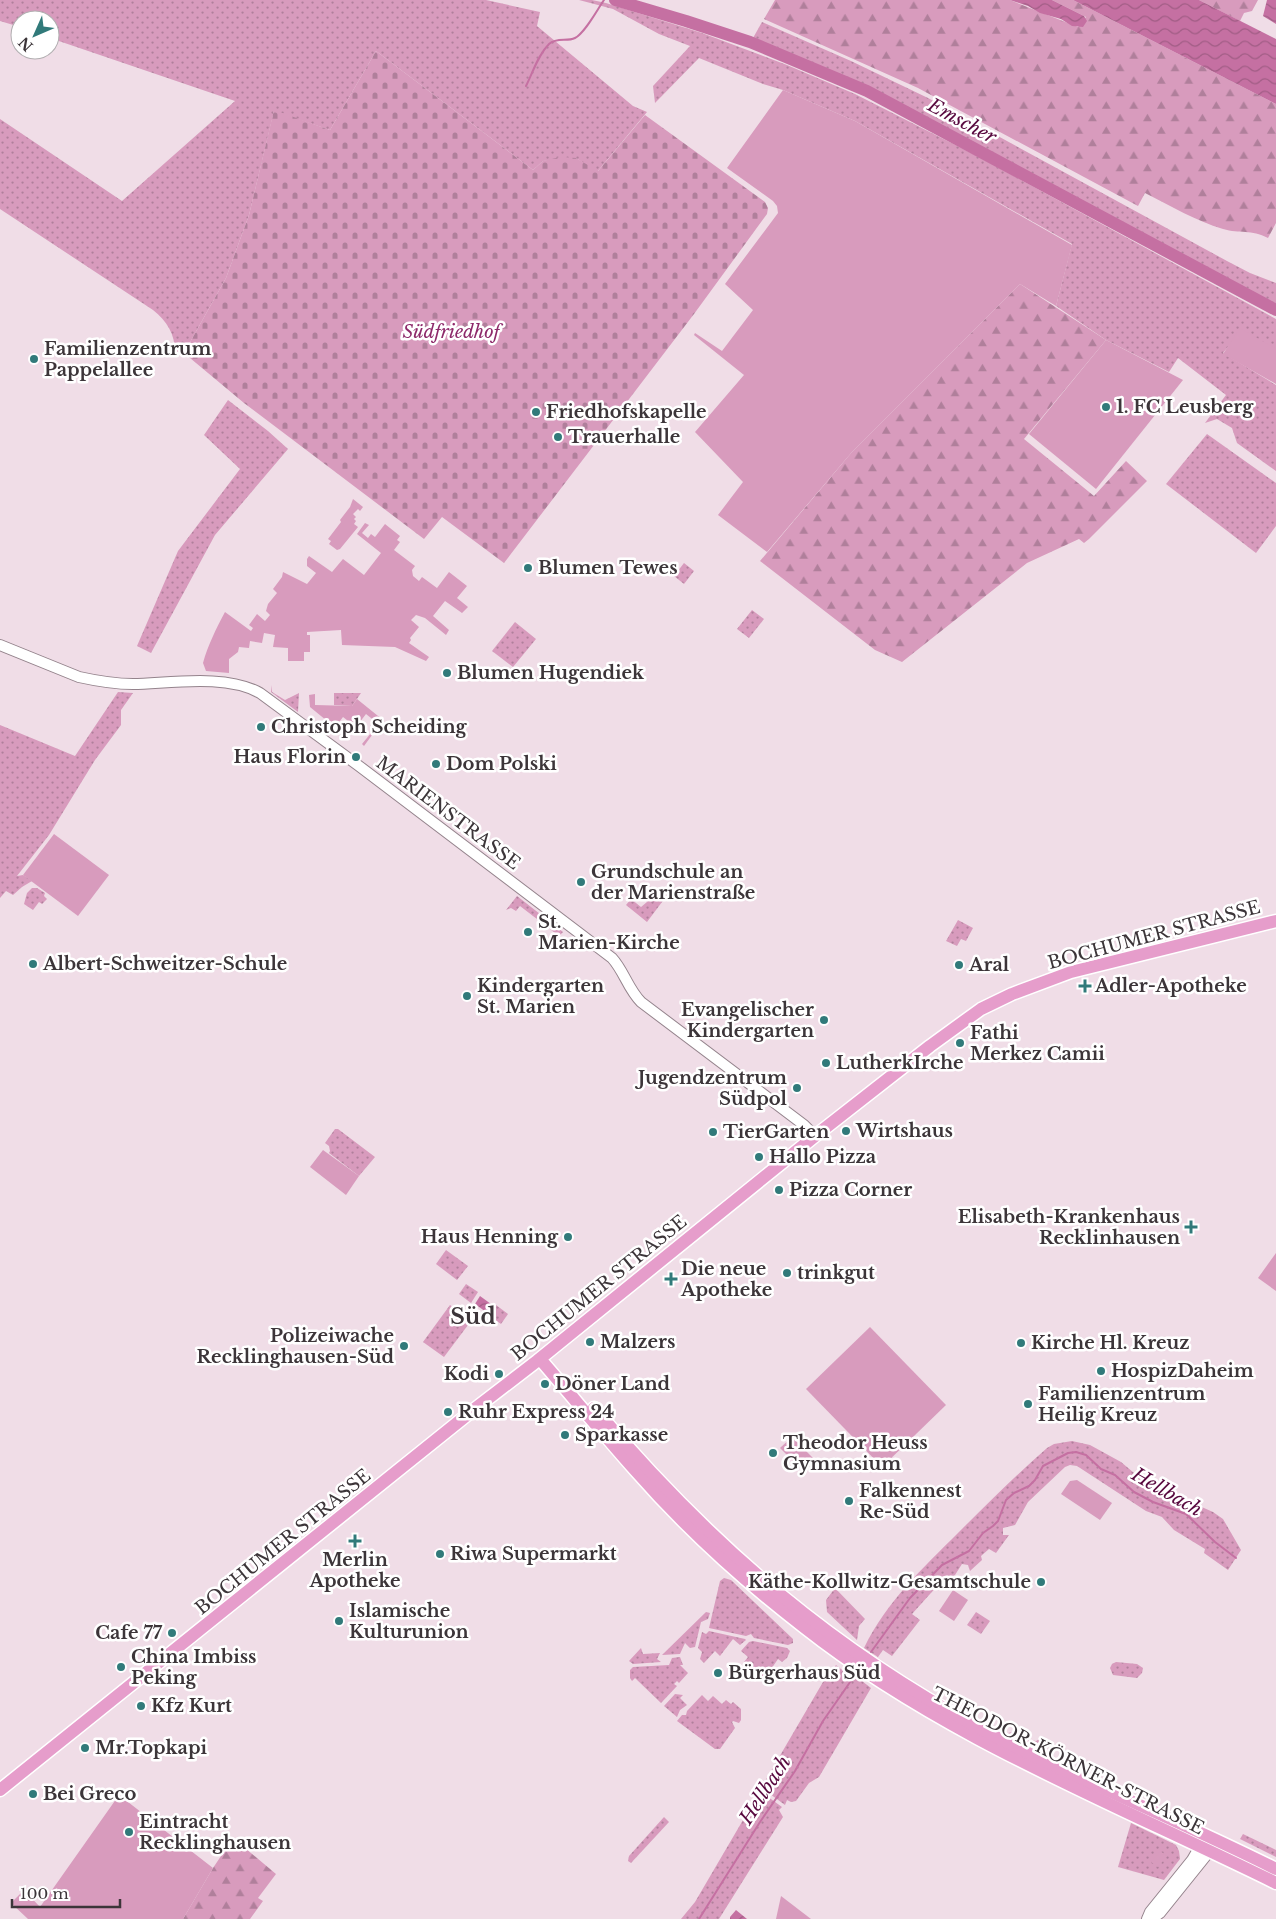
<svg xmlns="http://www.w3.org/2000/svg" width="1276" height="1919" font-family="'Libre Baskerville',serif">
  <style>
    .grass { fill: url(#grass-dots) }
    .forest { fill: url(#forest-firs) }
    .cemetery { fill: url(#cemetery-stones) }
    .garden { fill: #d89bbd }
    .water { fill: url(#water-waves) }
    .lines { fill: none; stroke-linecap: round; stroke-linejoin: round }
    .stream { stroke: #c570a2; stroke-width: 2 }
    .river { stroke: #c570a2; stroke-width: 12 }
    .minor-casing { stroke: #94838c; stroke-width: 12 }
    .major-casing { stroke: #fff; stroke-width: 15 }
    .minor { stroke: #fff; stroke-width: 10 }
    .major { stroke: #e69dcb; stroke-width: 12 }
    .poi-dot { fill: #317a7a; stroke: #fff; stroke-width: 2 }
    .labels { text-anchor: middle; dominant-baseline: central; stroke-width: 5; stroke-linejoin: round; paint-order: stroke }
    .park-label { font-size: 18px; font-style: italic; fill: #8d296a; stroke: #fff }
    .poi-label { font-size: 18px; font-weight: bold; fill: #3c3539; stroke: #fff; text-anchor: start }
    .street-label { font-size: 18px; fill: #3c3539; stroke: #fff }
    .water-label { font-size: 19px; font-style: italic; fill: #58093f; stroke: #fff }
    .district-label { font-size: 22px; font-weight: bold; fill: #3c3539; stroke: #fff }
  </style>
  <defs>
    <pattern id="grass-dots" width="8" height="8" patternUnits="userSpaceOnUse" patternTransform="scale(1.25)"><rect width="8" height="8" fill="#d89bbd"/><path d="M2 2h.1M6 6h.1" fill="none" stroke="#b07f9b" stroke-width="1.8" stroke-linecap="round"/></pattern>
    <pattern id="forest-firs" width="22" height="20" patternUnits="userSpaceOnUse" patternTransform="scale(1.25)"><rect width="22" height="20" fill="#d89bbd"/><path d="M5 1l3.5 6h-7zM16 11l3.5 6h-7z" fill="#b07f9b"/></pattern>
    <pattern id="cemetery-stones" width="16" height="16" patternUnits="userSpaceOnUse" patternTransform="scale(1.25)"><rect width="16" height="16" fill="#d89bbd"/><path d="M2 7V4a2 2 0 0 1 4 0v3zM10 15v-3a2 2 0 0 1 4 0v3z" fill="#b07f9b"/></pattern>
    <pattern id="water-waves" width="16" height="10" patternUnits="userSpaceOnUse" patternTransform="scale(1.25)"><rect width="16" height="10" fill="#c570a2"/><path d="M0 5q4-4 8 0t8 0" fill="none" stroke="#a15d85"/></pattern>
  </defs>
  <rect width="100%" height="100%" fill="#f0dde7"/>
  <g class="grass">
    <path d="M 0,0 L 486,0 L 540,12 L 537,26 L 633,106 L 647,112 L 597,172 L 576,158 L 543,161 L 533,170 L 376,51 L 330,130 L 274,111 L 249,215 L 226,278 L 184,353 L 181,351 L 175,352 C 175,334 167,321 153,310 L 0,209 L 0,119 L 122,201 L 235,101 L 50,38 L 50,20 L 20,20 L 20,27 L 0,21 Z"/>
    <polygon points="579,0 592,0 606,3 702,33 787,65 855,94 977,156 1276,319 1276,359 1238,335 1223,353 1276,385 1276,471 1237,443 1232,428 1217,419 1205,423 1226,395 1178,358 1169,372 1106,340 1056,306 1072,244 855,121 783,90 763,84 699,58 655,103 653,86 690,46 659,34 613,9"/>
    <polygon points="762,22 851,61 928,98 1227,261 1250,273 1276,283 1276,305 869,88 753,38"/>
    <polygon points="228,400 268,431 288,449 215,535 151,653 137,646 178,551 240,469 204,435"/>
    <polygon points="1207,434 1276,483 1276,526 1256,553 1166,484"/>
    <polygon points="684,563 694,571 684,584 674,576"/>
    <polygon points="752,610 764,619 749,638 737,629"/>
    <polygon points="515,622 536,639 513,667 492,651"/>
    <polygon points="271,685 272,692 285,700 299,693 298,712 271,692"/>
    <polygon points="118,692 133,693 121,710 121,725 95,760 49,835 17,876 23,875 32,881 22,887 13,895 6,891 0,898 0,725 75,756"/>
    <polygon points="334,693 361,693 352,706 334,705"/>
    <polygon points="647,884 665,898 647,922 626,905 631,899 641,907 647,902 638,891 644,885"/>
    <polygon points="32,888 37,888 45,893 44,896 47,899 42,904 39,902 33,910 24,904 27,893"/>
    <polygon points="517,896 563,932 559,936 520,906 516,911 511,908 506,910"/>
    <polygon points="958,920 973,928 966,941 961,939 957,946 946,941"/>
    <polygon points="335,1129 338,1129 375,1157 359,1176 329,1153 330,1151 329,1146 325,1143"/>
    <polygon points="446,1250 468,1266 457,1280 436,1264"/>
    <polygon points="466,1284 478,1292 471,1303 459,1294"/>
    <polygon points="450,1305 471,1321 444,1357 423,1342"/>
    <polygon points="496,1305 508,1314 501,1324 488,1315"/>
    <path d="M 1072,1441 L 1090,1445 L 1121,1462 L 1153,1489 L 1186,1500 L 1213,1512 L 1223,1519 L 1241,1550 L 1228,1570 L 1204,1553 L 1205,1549 L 1174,1530 L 1162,1517 L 1146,1511 L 1077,1466 L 1070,1465 L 1065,1467 L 1028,1502 L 1015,1525 L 1003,1528 L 1003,1535 L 1009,1535 L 996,1553 L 989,1549 L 981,1556 L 982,1560 L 970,1571 L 968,1565 L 962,1564 L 955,1575 L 942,1580 L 939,1584 L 912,1614 L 920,1620 L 892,1656 L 883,1650 L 878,1657 L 864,1648 C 887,1601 922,1569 958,1533 C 987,1504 1016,1475 1047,1448 L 1054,1444 Z"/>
    <polygon points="724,1578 731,1580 793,1639 793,1643 788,1645 754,1638 751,1634 746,1636 709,1628 720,1581"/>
    <polygon points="835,1588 865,1619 859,1626 857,1640 827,1612 826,1600"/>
    <polygon points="706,1612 710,1613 708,1619 701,1622 695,1647 690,1648 685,1643 680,1654 662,1655"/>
    <polygon points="976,1612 990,1621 981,1634 967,1625"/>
    <polygon points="709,1631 745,1639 746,1640 740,1645 733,1639 720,1656 715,1651 704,1663 700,1659 702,1652 698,1648 702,1632 706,1634"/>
    <polygon points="753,1641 787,1648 790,1651 787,1658 782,1662 778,1659 765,1678 769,1681 767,1683 744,1662 748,1657 741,1651 749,1642"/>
    <polygon points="641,1648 643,1654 660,1653 657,1659 661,1662 633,1664 629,1661"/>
    <polygon points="680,1657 683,1665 680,1665 688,1673 679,1683 677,1681 674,1684 677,1686 661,1703 635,1678 632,1681 630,1678 630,1670 633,1667 669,1665 672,1658"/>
    <polygon points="1116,1662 1137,1664 1143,1668 1142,1673 1137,1678 1113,1675 1110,1668 1112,1664"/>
    <polygon points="836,1665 846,1673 849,1671 871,1688 819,1777 809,1783 796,1801 791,1802 787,1800 785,1805 770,1794 773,1791 764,1783 823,1682"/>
    <polygon points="675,1694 683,1695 680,1698 687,1705 680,1710 677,1717 664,1706"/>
    <polygon points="702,1695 708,1701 713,1696 722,1704 726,1700 731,1704 733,1702 741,1709 741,1720 739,1723 733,1721 732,1722 735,1728 720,1749 715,1749 677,1721 682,1715 686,1715 687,1711"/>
    <polygon points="1025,1729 1025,1736 1029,1740 1036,1741 1041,1738 1037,1748 1008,1733"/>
    <polygon points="760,1791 782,1807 779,1810 783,1817 719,1919 681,1919 695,1902"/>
    <polygon points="664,1817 669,1822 631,1863 628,1861 629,1856"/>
    <polygon points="1131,1823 1176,1845 1179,1851 1180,1859 1164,1880 1118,1867"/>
    <polygon points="1243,1834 1276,1850 1276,1857 1240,1839"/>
  </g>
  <g class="forest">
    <path d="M 775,0 L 1010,0 L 1078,27 L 1086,17 L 1052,0 L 1073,0 L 1276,104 L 1276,223 L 1268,238 C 1251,229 1240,234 1223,229 C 1196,221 1171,206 1145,193 L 1138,206 L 918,88 L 764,19 Z"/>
    <polygon points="1199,0 1258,0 1252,11 1244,13 1240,21"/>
    <polygon points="1020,284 1106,340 1024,439 1094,496 1126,461 1147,481 1089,539 1084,543 1079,539 1027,563 902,662 875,650 760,561 852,452"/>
    <polygon points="233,1838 276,1874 258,1898 263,1901 250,1919 183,1919 213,1868"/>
  </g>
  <polygon class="cemetery" points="376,51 533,170 543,161 560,157 576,158 598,171 645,115 765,202 768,208 767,214 694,314 504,563 442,517 424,539 244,403 184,353 226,278 249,215 274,110 330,130"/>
  <g class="garden">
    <polygon points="783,90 855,121 1072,245 1056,306 1020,284 852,452 767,552 718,515 743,482 695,432 744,375 694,335 695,333 722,351 753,310 725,284 778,213 777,206 773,201 727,168"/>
    <polygon points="1240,328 1276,349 1276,384 1223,354"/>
    <polygon points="1106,340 1183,380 1096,489 1029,434"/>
    <polygon points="353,499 363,507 360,511 358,509 353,514 356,517 354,519 356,521 354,524 358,527 340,549 337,550 329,544 331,541 328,539 341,522 340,520 350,507"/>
    <path d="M 365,523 L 369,525 L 362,533 L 368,538 L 371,534 L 375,537 L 385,524 L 400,536 L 397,540 L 400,542 L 394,550 L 415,566 L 412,570 L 413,576 L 419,581 L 422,577 L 437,588 L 449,572 L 467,586 L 457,598 L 468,607 L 462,613 L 445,601 L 433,616 L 449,630 L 446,635 L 425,618 L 416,615 L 411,620 L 419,627 L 410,638 L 411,640 L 409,643 L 429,657 L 426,661 L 395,647 L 342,645 L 341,630 L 307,632 L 307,635 L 310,635 L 310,652 L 304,652 L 304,661 L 288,661 L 288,648 L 273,647 L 275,635 L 264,633 L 262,643 L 250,641 L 249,648 L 239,647 L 238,652 L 229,659 L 229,673 L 206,671 L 203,663 C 208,645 216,629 225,612 L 251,631 L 253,628 L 249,625 L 257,614 L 265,621 L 270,615 L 266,611 L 268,604 L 277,593 L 273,589 L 282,577 L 283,572 L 307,584 L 316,573 L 307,566 L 307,559 L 309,556 L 332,572 L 343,559 L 364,575 L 381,553 L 357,534 Z"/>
    <polygon points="315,694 315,705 352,706 357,699 383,720 364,746 362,744 380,722 377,720 376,722 366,714 356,727 343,717 330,734 328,732 332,725 310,707 309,695"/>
    <polygon points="54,834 109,875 78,916 23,875"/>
    <polygon points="323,1150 359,1176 346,1195 310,1167"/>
    <polygon points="1276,1253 1276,1291 1258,1278"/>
    <polygon points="870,1327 946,1405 882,1467 806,1389"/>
    <polygon points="792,1437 815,1460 803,1471 780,1448"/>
    <polygon points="1077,1480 1112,1503 1100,1520 1061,1494 1070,1481"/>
    <polygon points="953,1590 968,1600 954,1621 939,1611"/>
    <polygon points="119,1795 213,1868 183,1919 28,1919 11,1903 24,1890 40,1907"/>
    <polygon points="1160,1851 1167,1856 1158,1867 1151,1862"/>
    <polygon points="781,1896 811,1919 776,1919"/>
  </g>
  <g class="water">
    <polygon points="1010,0 1052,0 1084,16 1087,21 1083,27 1072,26 1061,19 1040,13 1028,6"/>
    <polygon points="1073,0 1199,0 1276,39 1276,104"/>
    <polygon points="1267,0 1276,0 1276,24 1263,16"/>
    <polygon points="480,1296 491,1304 486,1312 475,1304"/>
    <polygon points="736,1910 747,1919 730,1919 730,1917"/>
  </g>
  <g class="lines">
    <g class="stream">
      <path d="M 526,86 C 533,72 538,55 549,44 C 557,37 567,42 575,38 C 585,33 597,10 604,0"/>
      <polyline points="871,1652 910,1598 942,1565 969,1551 983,1533 993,1526 998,1521 1006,1500 1014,1493 1029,1486 1035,1480 1043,1466 1068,1453 1076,1452 1086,1455 1101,1469 1115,1475 1134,1492 1153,1502 1186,1514 1215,1542 1236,1558"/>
      <polyline points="699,1919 760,1822 795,1771 823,1721 855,1675"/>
    </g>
    <polyline class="river" points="615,0 686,21 750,42 867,91 1276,310"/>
    <defs>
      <g id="minor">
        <path d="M 0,645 L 79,677 C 97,681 115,684 133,684 C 172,683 226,674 260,693 L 359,766 L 612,958 C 624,971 628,989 641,1002 L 804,1125 L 815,1136"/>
        <polyline points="1147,1919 1150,1912 1192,1860 1203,1841"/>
        <polyline points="1152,1919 1160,1913 1209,1852"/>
      </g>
      <g id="major">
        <path d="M 540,1359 C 572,1396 603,1434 636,1471 C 686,1528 743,1580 804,1627 C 945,1738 1116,1804 1276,1883"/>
        <path d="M 594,1408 C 699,1532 810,1632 952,1713 C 1056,1772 1169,1815 1276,1869"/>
        <polyline points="0,1790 472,1411 537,1361 815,1136 930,1046 981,1009 1012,994 1071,972 1276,921"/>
      </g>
    </defs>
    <use href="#minor" class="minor-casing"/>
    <use href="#major" class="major-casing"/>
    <use href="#minor" class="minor"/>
    <use href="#major" class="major"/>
  </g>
  <g class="poi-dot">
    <circle cx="34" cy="359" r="5"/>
    <circle cx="1106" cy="407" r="5"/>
    <circle cx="536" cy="412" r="5"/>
    <circle cx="558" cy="437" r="5"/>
    <circle cx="528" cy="568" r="5"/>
    <circle cx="447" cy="673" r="5"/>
    <circle cx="261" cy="727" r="5"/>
    <circle cx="356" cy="757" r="5"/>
    <circle cx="436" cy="764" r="5"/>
    <circle cx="581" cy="882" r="5"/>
    <circle cx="528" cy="932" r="5"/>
    <circle cx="33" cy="964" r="5"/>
    <circle cx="959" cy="965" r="5"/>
    <path d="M1082.5 978.5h5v5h5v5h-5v5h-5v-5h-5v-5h5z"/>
    <circle cx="467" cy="996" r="5"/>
    <circle cx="824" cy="1020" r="5"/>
    <circle cx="960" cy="1043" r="5"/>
    <circle cx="826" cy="1063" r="5"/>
    <circle cx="797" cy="1088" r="5"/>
    <circle cx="846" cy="1131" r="5"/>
    <circle cx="713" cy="1132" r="5"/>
    <circle cx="759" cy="1157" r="5"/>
    <circle cx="779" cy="1190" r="5"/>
    <path d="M1188.5 1219.5h5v5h5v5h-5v5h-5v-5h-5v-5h5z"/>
    <circle cx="568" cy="1237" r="5"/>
    <circle cx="787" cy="1273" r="5"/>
    <path d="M668.5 1271.5h5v5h5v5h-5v5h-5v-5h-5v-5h5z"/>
    <circle cx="590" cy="1342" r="5"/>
    <circle cx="1021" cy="1343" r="5"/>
    <circle cx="404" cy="1346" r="5"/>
    <circle cx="1101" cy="1371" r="5"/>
    <circle cx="499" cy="1374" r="5"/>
    <circle cx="545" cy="1384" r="5"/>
    <circle cx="1028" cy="1404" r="5"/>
    <circle cx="448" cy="1412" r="5"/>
    <circle cx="565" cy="1435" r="5"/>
    <circle cx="773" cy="1453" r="5"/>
    <circle cx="849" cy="1501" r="5"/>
    <path d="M352.5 1533.5h5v5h5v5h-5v5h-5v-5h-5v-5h5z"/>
    <circle cx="440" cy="1554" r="5"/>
    <circle cx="1041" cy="1582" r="5"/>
    <circle cx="339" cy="1621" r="5"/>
    <circle cx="172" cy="1633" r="5"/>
    <circle cx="121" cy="1667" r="5"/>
    <circle cx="718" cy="1673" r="5"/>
    <circle cx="141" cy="1706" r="5"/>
    <circle cx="85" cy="1748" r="5"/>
    <circle cx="33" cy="1794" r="5"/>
    <circle cx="129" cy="1832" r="5"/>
  </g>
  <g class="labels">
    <g class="park-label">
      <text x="451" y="332">Südfriedhof</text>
    </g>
    <g class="poi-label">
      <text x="44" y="349">Familienzentrum<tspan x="44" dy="21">Pappelallee</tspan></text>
      <text x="1116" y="407">1. FC Leusberg</text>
      <text x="546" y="412">Friedhofskapelle</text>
      <text x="568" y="437">Trauerhalle</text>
      <text x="538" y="568">Blumen Tewes</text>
      <text x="457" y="673">Blumen Hugendiek</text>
      <text x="271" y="727">Christoph Scheiding</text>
      <text x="346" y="757" text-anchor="end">Haus Florin</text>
      <text x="446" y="764">Dom Polski</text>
      <text x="591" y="872">Grundschule an<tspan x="591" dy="21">der Marienstraße</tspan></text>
      <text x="538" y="922">St.<tspan x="538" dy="21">Marien-Kirche</tspan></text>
      <text x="43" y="964">Albert-Schweitzer-Schule</text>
      <text x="969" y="965">Aral</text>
      <text x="477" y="986">Kindergarten<tspan x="477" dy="21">St. Marien</tspan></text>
      <text x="1095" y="986">Adler-Apotheke</text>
      <text x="814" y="1010" text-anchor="end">Evangelischer<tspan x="814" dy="21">Kindergarten</tspan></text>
      <text x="970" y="1033">Fathi<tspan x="970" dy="21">Merkez Camii</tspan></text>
      <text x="836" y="1063">LutherkIrche</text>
      <text x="787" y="1078" text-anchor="end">Jugendzentrum<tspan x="787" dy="21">Südpol</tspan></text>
      <text x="856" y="1131">Wirtshaus</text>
      <text x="723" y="1132">TierGarten</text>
      <text x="769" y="1157">Hallo Pizza</text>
      <text x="789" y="1190">Pizza Corner</text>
      <text x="1180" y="1217" text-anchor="end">Elisabeth-Krankenhaus<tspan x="1180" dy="21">Recklinhausen</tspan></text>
      <text x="558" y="1237" text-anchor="end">Haus Henning</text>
      <text x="681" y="1269">Die neue<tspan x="681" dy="21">Apotheke</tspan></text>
      <text x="797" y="1273">trinkgut</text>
      <text x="394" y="1336" text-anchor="end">Polizeiwache<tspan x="394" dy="21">Recklinghausen-Süd</tspan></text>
      <text x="600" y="1342">Malzers</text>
      <text x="1031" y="1343">Kirche Hl. Kreuz</text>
      <text x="1111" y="1371">HospizDaheim</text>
      <text x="489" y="1374" text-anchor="end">Kodi</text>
      <text x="555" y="1384">Döner Land</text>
      <text x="1038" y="1394">Familienzentrum<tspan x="1038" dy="21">Heilig Kreuz</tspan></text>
      <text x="458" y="1412">Ruhr Express 24</text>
      <text x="575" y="1435">Sparkasse</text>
      <text x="783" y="1443">Theodor Heuss<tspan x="783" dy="21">Gymnasium</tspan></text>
      <text x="859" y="1491">Falkennest<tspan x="859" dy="21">Re-Süd</tspan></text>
      <text x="450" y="1554">Riwa Supermarkt</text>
      <text x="355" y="1560" text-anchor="middle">Merlin<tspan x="355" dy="21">Apotheke</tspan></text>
      <text x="1031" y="1582" text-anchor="end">Käthe-Kollwitz-Gesamtschule</text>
      <text x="349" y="1611">Islamische<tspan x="349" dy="21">Kulturunion</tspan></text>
      <text x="162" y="1633" text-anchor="end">Cafe 77</text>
      <text x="131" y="1657">China Imbiss<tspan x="131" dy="21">Peking</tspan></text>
      <text x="728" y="1673">Bürgerhaus Süd</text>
      <text x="151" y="1706">Kfz Kurt</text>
      <text x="95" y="1748">Mr.Topkapi</text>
      <text x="43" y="1794">Bei Greco</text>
      <text x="139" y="1822">Eintracht<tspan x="139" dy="21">Recklinghausen</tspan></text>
    </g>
    <g class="street-label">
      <text transform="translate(448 813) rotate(37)">MARIENSTRASSE</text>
      <text transform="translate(1154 935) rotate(-15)">BOCHUMER STRASSE</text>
      <text transform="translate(599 1288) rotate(-39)">BOCHUMER STRASSE</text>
      <text transform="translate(283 1542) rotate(-39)">BOCHUMER STRASSE</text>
      <text transform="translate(1068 1761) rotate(27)">THEODOR-KÖRNER-STRASSE</text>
    </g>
    <g class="water-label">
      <text transform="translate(962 121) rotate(28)">Emscher</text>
      <text transform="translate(1167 1492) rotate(30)">Hellbach</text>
      <text transform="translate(765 1790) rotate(-57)">Hellbach</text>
    </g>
    <g class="district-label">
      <text x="473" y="1316">Süd</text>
    </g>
  </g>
  <g transform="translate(35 35) rotate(225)"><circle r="24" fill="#ffffff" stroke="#b1aeb0"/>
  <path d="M0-4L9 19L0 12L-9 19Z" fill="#317a7a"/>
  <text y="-8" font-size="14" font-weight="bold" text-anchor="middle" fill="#3c3539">N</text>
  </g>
  <path d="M12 1899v8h108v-8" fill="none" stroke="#3c3539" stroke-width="2.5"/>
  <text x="20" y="1899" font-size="15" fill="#3c3539" stroke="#ffffff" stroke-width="4" paint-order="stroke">100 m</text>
</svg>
